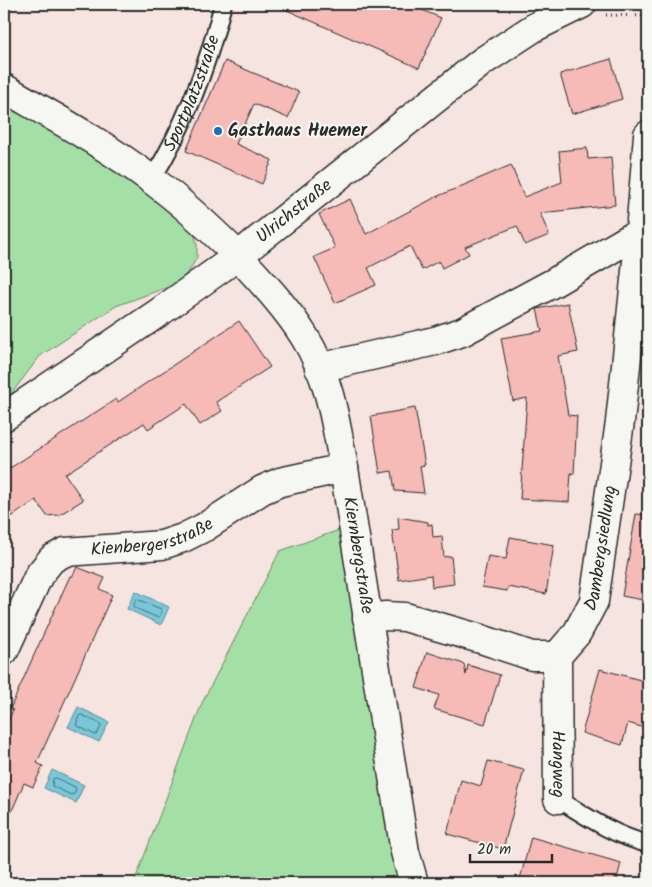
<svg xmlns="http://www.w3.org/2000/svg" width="652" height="887" font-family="Kalam,sans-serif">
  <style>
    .green { fill: #a4e0a6; stroke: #688668 }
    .water { fill: #7ac7d9; stroke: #5a8993 }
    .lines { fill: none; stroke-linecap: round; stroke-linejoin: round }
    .shore { stroke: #4b6971; stroke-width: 1 }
    .building { fill: #f6bab7; stroke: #2b2b2b }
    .lane-casing { stroke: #2b2b2b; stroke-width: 20 }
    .street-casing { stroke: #2b2b2b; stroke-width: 31 }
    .secondary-casing { stroke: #2b2b2b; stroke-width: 31 }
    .path { stroke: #2b2b2b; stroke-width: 3; stroke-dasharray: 1 4; stroke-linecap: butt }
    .lane { stroke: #f6f6f2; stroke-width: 16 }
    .street { stroke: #f6f6f2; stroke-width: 28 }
    .secondary { stroke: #f6f6f2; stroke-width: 28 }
    .poi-dot { fill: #1f6fb2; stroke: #f6f6f2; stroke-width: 2 }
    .labels { text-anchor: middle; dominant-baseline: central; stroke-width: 4; stroke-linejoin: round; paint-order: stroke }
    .street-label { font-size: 18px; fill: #2b2b2b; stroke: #f6f6f2 }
    .poi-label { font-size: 18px; font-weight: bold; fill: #2b2b2b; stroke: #f6f6f2; text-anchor: start }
  </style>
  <rect width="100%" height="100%" fill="#f6e4e0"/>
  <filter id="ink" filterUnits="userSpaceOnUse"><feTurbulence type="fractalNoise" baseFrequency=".02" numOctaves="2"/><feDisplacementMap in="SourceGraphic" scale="10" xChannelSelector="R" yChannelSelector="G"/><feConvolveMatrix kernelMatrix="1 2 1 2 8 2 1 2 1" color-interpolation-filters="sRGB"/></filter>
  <g filter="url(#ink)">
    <g class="green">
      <polygon points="4,101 93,150 175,213 194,231 197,245 197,257 190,270 176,284 116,306 40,356 8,398 4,400"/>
      <polygon points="342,529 403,883 134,883 202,703 280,551"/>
    </g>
    <g class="water">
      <polygon points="135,591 169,607 161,625 127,609"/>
      <polygon points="78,707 109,722 99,742 68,727"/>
      <polygon points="52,770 84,785 76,803 44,788"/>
    </g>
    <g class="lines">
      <g class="shore">
        <polygon points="137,599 161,609 162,611 159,617 156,617 135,608 134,605"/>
        <polygon points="82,715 101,724 101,727 97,734 95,735 76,725 79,716"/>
        <polygon points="56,778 75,787 76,789 74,794 71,795 52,786 53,779"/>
      </g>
    </g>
    <g class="building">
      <polygon points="273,4 408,4 441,18 419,68"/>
      <polygon points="611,59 622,99 572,114 560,74"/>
      <polygon points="225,61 299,92 288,118 254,104 236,144 272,160 262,184 186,151"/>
      <polygon points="587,148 588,159 611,157 615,205 540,213 549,235 525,245 517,226 465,247 469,254 442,268 439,261 422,270 410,246 368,268 376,285 335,303 314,257 335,248 319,214 350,199 366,234 436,197 511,165 524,197 562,182 559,151"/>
      <polygon points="568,303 578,352 558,356 568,415 577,416 574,474 571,473 569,502 520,499 527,398 513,401 501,338 542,331 537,309"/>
      <polygon points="239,321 270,367 216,402 222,411 200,425 186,404 148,429 144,423 65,474 83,500 59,515 47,516 36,500 4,522 4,472 116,399 118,402"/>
      <polygon points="415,408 425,465 420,466 424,493 395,491 392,471 380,473 371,416"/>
      <polygon points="636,514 648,515 648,601 622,596"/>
      <polygon points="398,517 428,522 428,525 432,524 433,537 442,536 444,557 451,556 454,584 432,587 431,575 399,580 392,530 399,529"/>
      <polygon points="510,537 554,545 546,594 508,587 507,591 482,587 488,556 506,559"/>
      <polygon points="77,567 105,578 100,589 112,595 37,763 43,766 33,787 24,783 4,829 4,730 13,710 10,709 34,655 70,576 72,577"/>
      <polygon points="427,652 464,664 466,675 468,665 500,675 485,724 434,709 439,695 416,688"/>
      <polygon points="600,669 648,682 648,729 628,723 622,745 582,733"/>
      <polygon points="488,761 524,770 503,849 447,834 461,780 481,786"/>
      <polygon points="531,837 621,863 616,883 519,883"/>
    </g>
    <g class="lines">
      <defs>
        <g id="lane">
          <path id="s1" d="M 152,179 C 185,126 208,64 223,4"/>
          <path d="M 558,799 C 587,817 615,836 648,844"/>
        </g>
        <g id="street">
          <path d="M 4,88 C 54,117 106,145 152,180 C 183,203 211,229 238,256"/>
          <polyline points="319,368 435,341 462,332 553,283 630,238 648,229"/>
          <path id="s2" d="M 367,618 L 386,616 L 405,617 L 481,639 L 532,656 L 557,656 L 577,633 L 594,601 L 620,422 L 640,233 L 648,135"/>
          <path id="s3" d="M 4,651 L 39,575 L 52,559 L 65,552 L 162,545 L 183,538 L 205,527 L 262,490 L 280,482 L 344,468"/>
          <path id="s4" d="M 557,656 L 558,799"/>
        </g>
        <g id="secondary">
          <path id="s5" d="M 238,256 C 261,281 285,306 304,336 C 329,375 336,423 344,468 L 405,852 L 414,883"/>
          <path id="s6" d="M 4,417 L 161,311 L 238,256 L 483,61 L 535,27 L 582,4"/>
        </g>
      </defs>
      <use href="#lane" class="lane-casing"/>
      <use href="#street" class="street-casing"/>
      <use href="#secondary" class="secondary-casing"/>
      <polyline class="path" points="606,15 648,16"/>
      <use href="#lane" class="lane"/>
      <use href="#street" class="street"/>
      <use href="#secondary" class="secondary"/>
    </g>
  </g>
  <circle class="poi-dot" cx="218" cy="131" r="5"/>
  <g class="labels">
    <g class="street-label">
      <text stroke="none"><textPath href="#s1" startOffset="95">Sportplatzstraße</textPath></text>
      <text stroke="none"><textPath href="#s6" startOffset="356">Ulrichstraße</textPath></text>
      <text stroke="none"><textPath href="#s3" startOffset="208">Kienbergerstraße</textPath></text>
      <text stroke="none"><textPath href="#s2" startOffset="316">Dambergsiedlung</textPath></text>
      <text stroke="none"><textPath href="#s5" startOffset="331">Kiernbergstraße</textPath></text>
      <text stroke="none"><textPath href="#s4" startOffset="108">Hangweg</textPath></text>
    </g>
    <g class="poi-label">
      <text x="228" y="131">Gasthaus Huemer</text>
    </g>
  </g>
  <rect width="652" height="887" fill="none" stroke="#f6f6f2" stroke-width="20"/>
  <rect x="10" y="10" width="632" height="867" fill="none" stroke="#2b2b2b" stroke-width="2" filter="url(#ink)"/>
  <path d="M470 854v8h82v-8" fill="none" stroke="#2b2b2b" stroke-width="2.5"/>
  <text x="477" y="854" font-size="15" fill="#2b2b2b" stroke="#f6f6f2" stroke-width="4" paint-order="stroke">20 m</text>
</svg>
